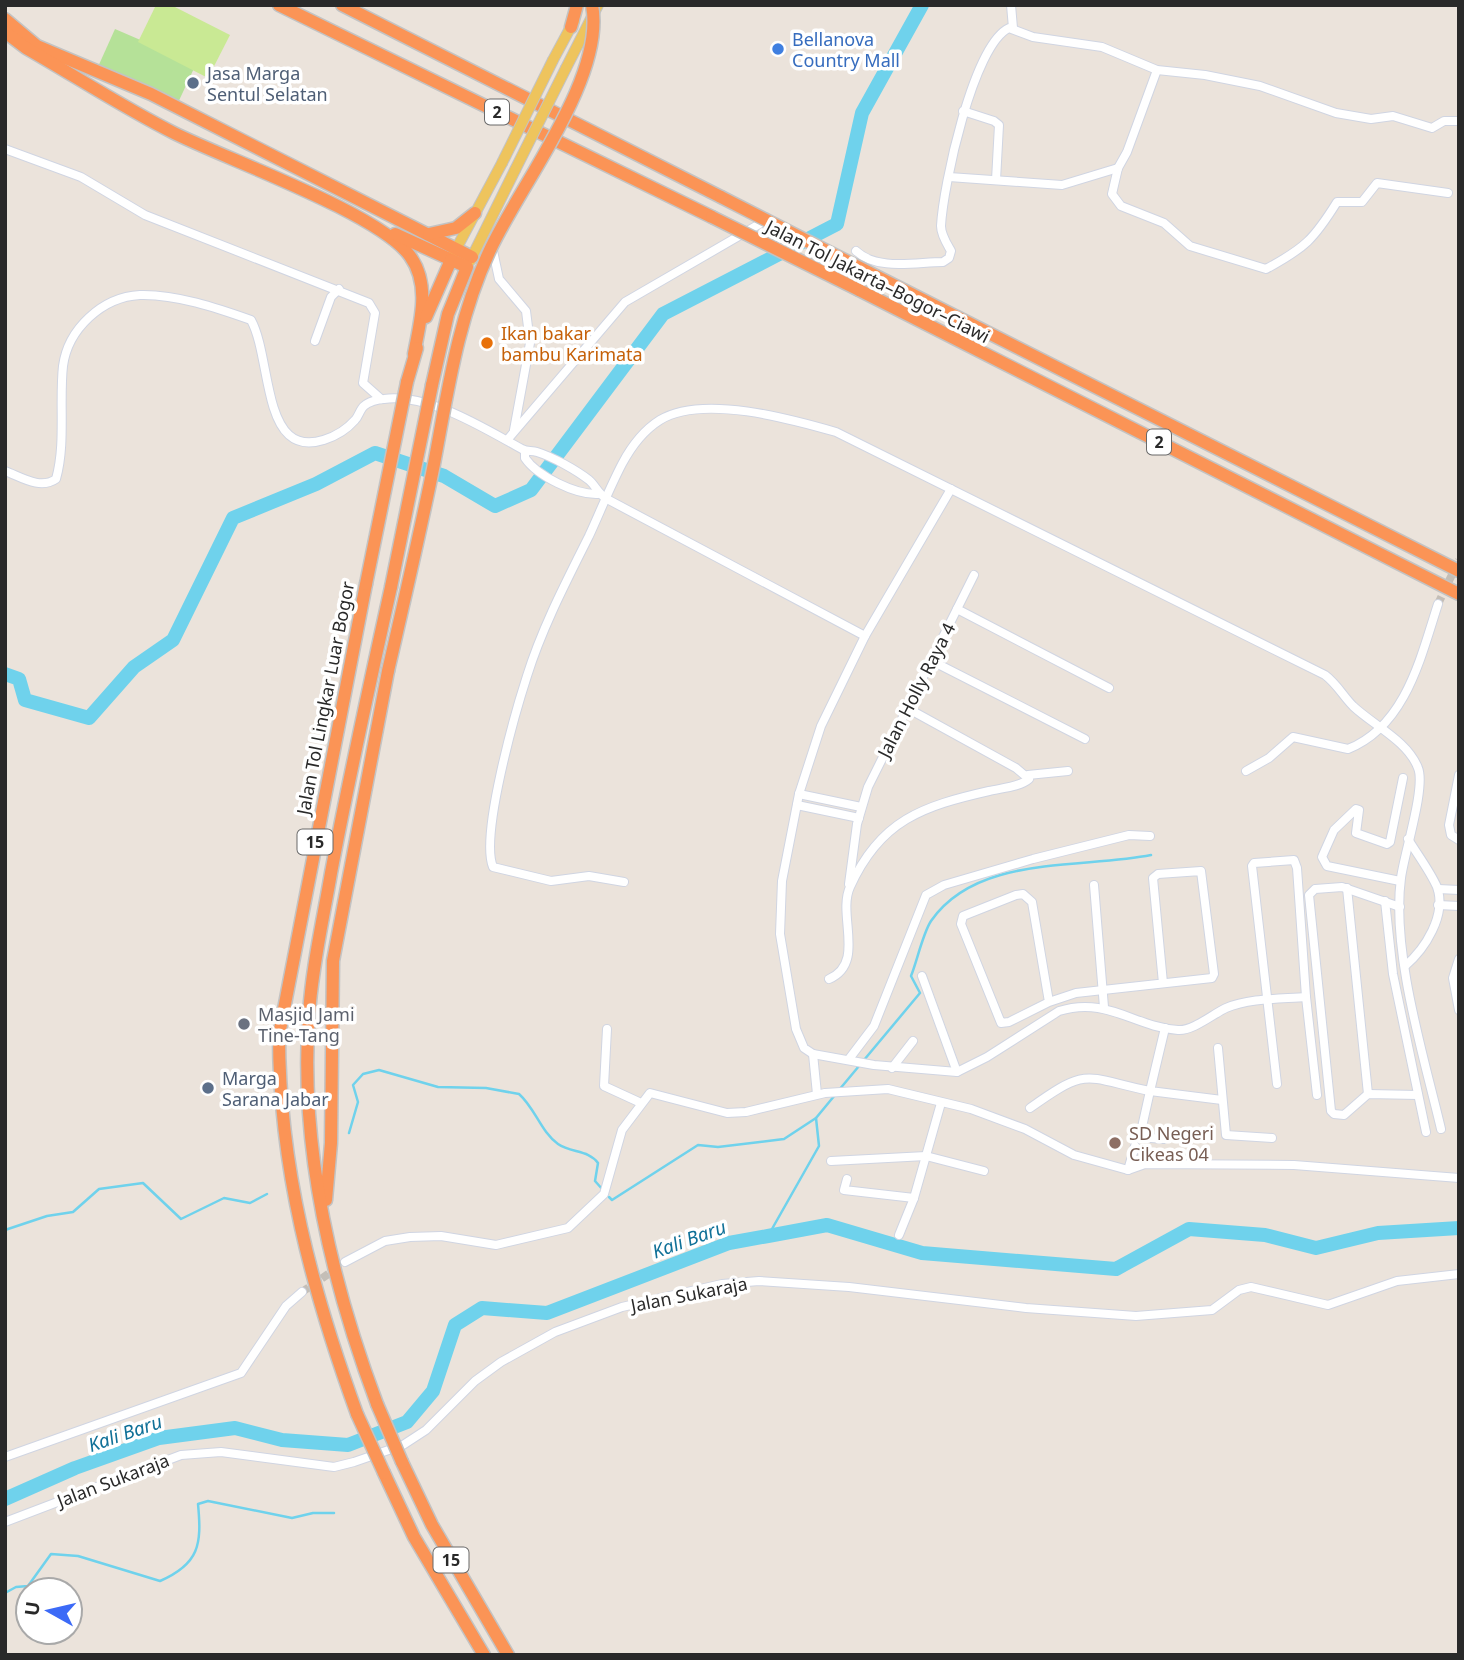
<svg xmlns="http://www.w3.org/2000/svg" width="1464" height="1660" font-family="'Noto Sans',sans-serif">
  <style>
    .green { fill: #b5e198 }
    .pitch { fill: #c9e994 }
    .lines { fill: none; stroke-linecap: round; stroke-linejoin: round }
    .stream { stroke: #6fd2ec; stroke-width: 2.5 }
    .river { stroke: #6fd2ec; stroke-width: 14 }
    .minor-tunnel { stroke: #c4beb7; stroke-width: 8; stroke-dasharray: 8 4; stroke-linecap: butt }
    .minor-casing { stroke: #d0d5e2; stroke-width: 10 }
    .major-casing { stroke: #c3c3c3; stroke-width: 12 }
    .highway-casing { stroke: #c3c3c3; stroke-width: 15 }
    .minor { stroke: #fff; stroke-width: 8 }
    .major { stroke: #eec45d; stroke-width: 10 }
    .highway { stroke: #fb9456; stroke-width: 12 }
    .major-bridge-casing { stroke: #c3c3c3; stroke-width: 12; stroke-linecap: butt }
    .highway-bridge-casing { stroke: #c3c3c3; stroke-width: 15; stroke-linecap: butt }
    .major-bridge { stroke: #eec45d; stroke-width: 10 }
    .highway-bridge { stroke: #fb9456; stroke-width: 12 }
    .shop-dot { fill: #3f7fe0; stroke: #fff; stroke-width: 2.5 }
    .service-dot { fill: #5c6f8a; stroke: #fff; stroke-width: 2.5 }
    .food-dot { fill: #e8710a; stroke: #fff; stroke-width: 2.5 }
    .worship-dot { fill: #6b7280; stroke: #fff; stroke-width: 2.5 }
    .education-dot { fill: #8d6e63; stroke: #fff; stroke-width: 2.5 }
    .labels { text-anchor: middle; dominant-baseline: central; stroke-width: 7; stroke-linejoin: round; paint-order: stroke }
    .shield { fill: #fff; stroke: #696969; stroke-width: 2 }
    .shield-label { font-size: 16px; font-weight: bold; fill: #292929 }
    .shop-label { font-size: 18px; fill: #366cbe; stroke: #fff; text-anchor: start }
    .service-label { font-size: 18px; fill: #4e5e75; stroke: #fff; text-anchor: start }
    .street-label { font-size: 18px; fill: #292929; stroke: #fff }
    .food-label { font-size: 18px; fill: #c56008; stroke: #fff; text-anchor: start }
    .worship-label { font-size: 18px; fill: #5b616d; stroke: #fff; text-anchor: start }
    .education-label { font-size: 18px; fill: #785e54; stroke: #fff; text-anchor: start }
    .water-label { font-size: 19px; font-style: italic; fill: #0f7097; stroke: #fff }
  </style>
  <rect width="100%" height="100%" fill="#ebe3db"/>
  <polygon class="green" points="115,29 196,64 176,107 97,69"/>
  <polygon class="pitch" points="156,5 171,5 230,35 208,78 138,42"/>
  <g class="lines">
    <g class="stream">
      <path d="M 864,1060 L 920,993 L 911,976 C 917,961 923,933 931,921 C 977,854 1082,869 1151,855"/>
      <polyline points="839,1090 859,1066"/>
      <path d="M 349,1133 L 358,1102 L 353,1085 L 363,1074 L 379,1070 L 438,1087 L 486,1088 L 519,1094 C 535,1108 541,1132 558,1144 C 571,1153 589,1150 598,1163 L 595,1181 L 603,1190"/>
      <polyline points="609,1197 612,1200 698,1145 718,1147 784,1139 816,1118"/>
      <polyline points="5,1230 47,1216 73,1212 99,1189 143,1183 181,1219 224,1198 250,1203 267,1194"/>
      <polyline points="768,1236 819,1146 816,1118 835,1095"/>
      <path d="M 5,1593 L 16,1587 L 28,1586 L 51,1554 L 78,1556 L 160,1581 C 199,1564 202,1545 198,1504 L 208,1501 L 292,1518 L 313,1513 L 334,1513"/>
    </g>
    <g class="river">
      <polyline points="5,674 19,679 25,700 89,718 134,667 173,640 233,518 316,484 375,453 444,476 495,506 531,490 663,314 837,224 862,113 922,5"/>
      <polyline points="5,1499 75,1468 159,1438 235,1428 282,1440 348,1445 407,1422 433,1391 455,1325 482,1308 547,1313 729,1243 768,1236 827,1225 922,1253 1116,1269 1189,1229 1265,1235 1316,1248 1378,1233 1459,1228"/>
    </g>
    <g class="minor-tunnel">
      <polyline points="1438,604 1459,560"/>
      <polyline points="302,1292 337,1268"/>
    </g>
    <defs>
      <g id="minor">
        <polyline points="1011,5 1013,28"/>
        <path d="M 1157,70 L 1127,152 L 1118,168 L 1112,194 L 1121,206 L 1164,223 L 1190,246 L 1266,269 C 1305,248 1314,239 1337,202 L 1362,202 L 1377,183 L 1448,193"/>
        <polyline points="963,111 994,121 999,125 996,180"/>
        <polyline points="5,149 81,177 145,215 369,303 375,313 363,383 381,399"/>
        <polyline points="949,177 1062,185 1118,168"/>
        <polyline points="492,246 499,279 526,311 530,343 514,430"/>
        <path d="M 856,251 C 877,271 916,262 943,262 L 949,258 L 951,251 C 947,244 941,235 941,226 C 943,187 973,45 1009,28 L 1033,37 L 1102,47 L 1157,70 L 1205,75 L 1260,86 L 1336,113 L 1371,119 L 1393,116 L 1432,128 L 1444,121 L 1459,121"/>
        <polyline points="315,341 331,297 339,289"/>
        <polyline points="508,439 625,302 763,222 766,217"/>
        <path d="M 525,451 L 525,458 C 537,476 576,495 598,494"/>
        <path d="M 5,471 C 21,477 40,490 56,479 C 66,444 59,402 63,366 C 68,329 102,297 140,295 C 176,294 217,308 251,320 C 267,349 265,414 289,435 C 308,452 341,436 355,420 C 359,416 360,409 364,406 C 368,402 378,399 384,399 C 429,393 485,429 522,449 C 527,452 532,450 537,452 C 553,457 576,470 589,480 C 596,486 598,494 607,499 L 865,636"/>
        <path d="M 951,489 L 865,636 L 821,726 L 799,794 L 782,881 L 780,934 L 796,1029 L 804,1048 L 813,1054 L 874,1065 L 957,1072 L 987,1057 L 1059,1011 C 1107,996 1134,1027 1178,1030 C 1193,1031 1213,1014 1226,1008 C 1249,998 1281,999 1306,997"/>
        <polyline points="957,609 1109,688"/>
        <polyline points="932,661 1085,739"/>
        <path d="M 1246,771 L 1269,758 L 1293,737 L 1348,749 C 1406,726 1421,656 1438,604"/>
        <polyline points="1028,775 1068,771"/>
        <polyline points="1459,775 1449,825 1451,835 1459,840"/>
        <polyline points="799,794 861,807"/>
        <polyline points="797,805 859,818"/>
        <polyline points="1400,881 1327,866 1322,857 1334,830 1356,809 1359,810 1356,833 1387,844 1390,842 1403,778"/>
        <path d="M 624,882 L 589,876 L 551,881 L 493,867 C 480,836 515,713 527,676 C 542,628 566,582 589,536 C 600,512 610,487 622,464 C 631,447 644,430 660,420 C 702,394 791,419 836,432 L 1325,675 C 1337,684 1343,696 1353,706 C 1373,725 1408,741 1418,768 C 1426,787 1404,854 1401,878 C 1391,951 1424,1057 1441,1129"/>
        <polyline points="849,884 857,824 868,787 974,575"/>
        <polyline points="1094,885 1104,1007"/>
        <polyline points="1347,888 1368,1094"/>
        <polyline points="1438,889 1459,890"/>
        <polyline points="1385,901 1393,974 1426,1132"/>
        <polyline points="1438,905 1459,906"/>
        <polyline points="1400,907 1342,887 1315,889 1309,895 1331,1111 1334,1114 1344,1115 1368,1094 1418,1095"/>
        <polyline points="1459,959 1453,978 1459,1010"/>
        <path d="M 1405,966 C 1425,949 1447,915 1437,887 C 1430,871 1417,854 1408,839"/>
        <polyline points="922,976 957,1072"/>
        <path d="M 829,979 C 866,963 837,915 850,887 C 880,820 923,806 989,791 C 1001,788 1020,787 1029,779 L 1016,768 L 907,708"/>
        <polyline points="1049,1002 1009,1022 1001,1023 961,924 963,916 1016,895 1023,894 1032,902 1049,1002 1076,993 1212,978 1214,974 1201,871 1158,874 1153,878 1163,983"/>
        <polyline points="1165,1028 1150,1091 1222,1100"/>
        <polyline points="607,1029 604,1086 641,1103"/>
        <polyline points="1218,1048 1226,1135 1272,1138"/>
        <polyline points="813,1054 817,1094"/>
        <polyline points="849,1059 874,1026 926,895 944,885 1033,859 1129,835 1150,836"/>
        <polyline points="892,1068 913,1041"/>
        <polyline points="1277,1084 1252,866 1254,863 1294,860 1297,868 1306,997 1317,1095"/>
        <path d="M 1030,1108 C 1089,1066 1083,1077 1150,1091 L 1142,1127 L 1151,1138 L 1164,1139"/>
        <polyline points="831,1161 926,1156 984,1171"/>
        <polyline points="1128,1170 1135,1146"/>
        <polyline points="847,1179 844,1190 914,1198"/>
        <polyline points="899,1235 914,1198 941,1103"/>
        <polyline points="345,1262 385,1241 410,1237 441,1236 496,1245 568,1228 604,1194 622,1130 650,1093 727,1113 746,1112 825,1093 888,1089 971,1109 1025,1129 1074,1155 1128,1170 1145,1164 1294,1165 1459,1178"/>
        <polyline points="5,1457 241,1373 286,1306 302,1292"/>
        <polyline points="5,1522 181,1455 221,1452 334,1467 354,1462 403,1445 426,1430 475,1381 501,1362 555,1332 622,1307 722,1284 759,1281 849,1287 1026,1308 1136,1316 1212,1310 1239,1290 1251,1287 1328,1305 1397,1281 1459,1274"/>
      </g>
      <g id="major">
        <polyline points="553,60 574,21"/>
        <polyline points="566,68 598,5"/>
        <polyline points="454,253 502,163"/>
        <polyline points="470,261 515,170"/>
      </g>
      <g id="highway">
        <polyline points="279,5 712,217"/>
        <polyline points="342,5 721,197"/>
        <polyline points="5,19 37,46 151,94 472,257"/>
        <polyline points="571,27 577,5"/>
        <path d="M 5,32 L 26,48 C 75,76 124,108 174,133 C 228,160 379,213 410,256 C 431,285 420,322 414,354"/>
        <polyline points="395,234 467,267 448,314 432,385"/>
        <polyline points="429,234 456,228 475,213"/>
        <polyline points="868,272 1459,571"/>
        <polyline points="859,290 1459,594"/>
        <polyline points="426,317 451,260"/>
        <polyline points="407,382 417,348"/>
        <polyline points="326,1200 331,1143 333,961 388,671"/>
        <path d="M 377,1404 C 331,1281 299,1147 309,1014 C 312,967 323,920 331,873 C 349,777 370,682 391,587"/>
        <path d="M 357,1414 C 312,1290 279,1168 279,1035 L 366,584"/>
        <polyline points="402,1462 432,1525 508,1655"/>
        <polyline points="384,1473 414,1537 484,1655"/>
      </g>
    </defs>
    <use href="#minor" class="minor-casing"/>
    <use href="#major" class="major-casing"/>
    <use href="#highway" class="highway-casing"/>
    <use href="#minor" class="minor"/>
    <use href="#major" class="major"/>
    <use href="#highway" class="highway"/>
    <defs>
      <g id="major-bridge">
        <polyline points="502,163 553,60"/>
        <polyline points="515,170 566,68"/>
      </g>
      <g id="highway-bridge">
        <polyline points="721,197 868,272"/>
        <polyline points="712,217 859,290"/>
        <polyline points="366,584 407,382"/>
        <polyline points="391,587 432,385"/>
        <path d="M 388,671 C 404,602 420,533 434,464 C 448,390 458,318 490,250 C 520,185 606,77 592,5"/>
        <polyline points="377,1404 402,1462"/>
        <polyline points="357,1414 384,1473"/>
      </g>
    </defs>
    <use href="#major-bridge" class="major-bridge-casing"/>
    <use href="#highway-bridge" class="highway-bridge-casing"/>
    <use href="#major-bridge" class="major-bridge"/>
    <use href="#highway-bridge" class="highway-bridge"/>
  </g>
  <circle class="shop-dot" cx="778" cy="49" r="7"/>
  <g class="service-dot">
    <circle cx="193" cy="83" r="7"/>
    <circle cx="208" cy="1088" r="7"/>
  </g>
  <circle class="food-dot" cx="487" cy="343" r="7"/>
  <circle class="worship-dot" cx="244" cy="1024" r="7"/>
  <circle class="education-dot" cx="1115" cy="1143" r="7"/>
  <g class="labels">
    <g class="shield">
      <rect x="485" y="99.5" width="24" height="25" rx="5"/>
      <rect x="1147" y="429.5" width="24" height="25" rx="5"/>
      <rect x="297.5" y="829.5" width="35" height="25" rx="5"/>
      <rect x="433.5" y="1547.5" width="35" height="25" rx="5"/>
    </g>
    <g class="shield-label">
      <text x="497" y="112">2</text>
      <text x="1159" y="442">2</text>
      <text x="315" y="842">15</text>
      <text x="451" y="1560">15</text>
    </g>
    <g class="shop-label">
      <text x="792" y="39">Bellanova<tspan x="792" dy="21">Country Mall</tspan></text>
    </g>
    <g class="service-label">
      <text x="207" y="73">Jasa Marga<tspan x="207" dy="21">Sentul Selatan</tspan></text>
      <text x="222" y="1078">Marga<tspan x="222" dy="21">Sarana Jabar</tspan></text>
    </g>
    <g class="street-label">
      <text transform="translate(878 281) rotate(27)">Jalan Tol Jakarta–Bogor–Ciawi</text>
      <text transform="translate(916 690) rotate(-63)">Jalan Holly Raya 4</text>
      <text transform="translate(325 698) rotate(-79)">Jalan Tol Lingkar Luar Bogor</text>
      <text transform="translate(689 1294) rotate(-11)">Jalan Sukaraja</text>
      <text transform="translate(113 1480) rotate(-21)">Jalan Sukaraja</text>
    </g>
    <g class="food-label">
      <text x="501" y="333">Ikan bakar<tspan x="501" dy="21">bambu Karimata</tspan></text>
    </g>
    <g class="worship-label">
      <text x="258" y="1014">Masjid Jami<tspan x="258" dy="21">Tine-Tang</tspan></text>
    </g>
    <g class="education-label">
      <text x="1129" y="1133">SD Negeri<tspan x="1129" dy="21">Cikeas 04</tspan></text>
    </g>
    <g class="water-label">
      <text transform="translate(689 1239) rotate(-20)">Kali Baru</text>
      <text transform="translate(125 1433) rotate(-19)">Kali Baru</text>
    </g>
  </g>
  <rect width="1464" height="1660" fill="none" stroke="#292929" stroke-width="14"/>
  <g transform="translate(49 1611) rotate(278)"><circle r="33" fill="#ffffff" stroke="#a9a9a9" stroke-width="2"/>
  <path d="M0-5L12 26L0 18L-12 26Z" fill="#3c6af7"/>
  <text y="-10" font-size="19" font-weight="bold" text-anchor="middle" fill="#292929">U</text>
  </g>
</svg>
